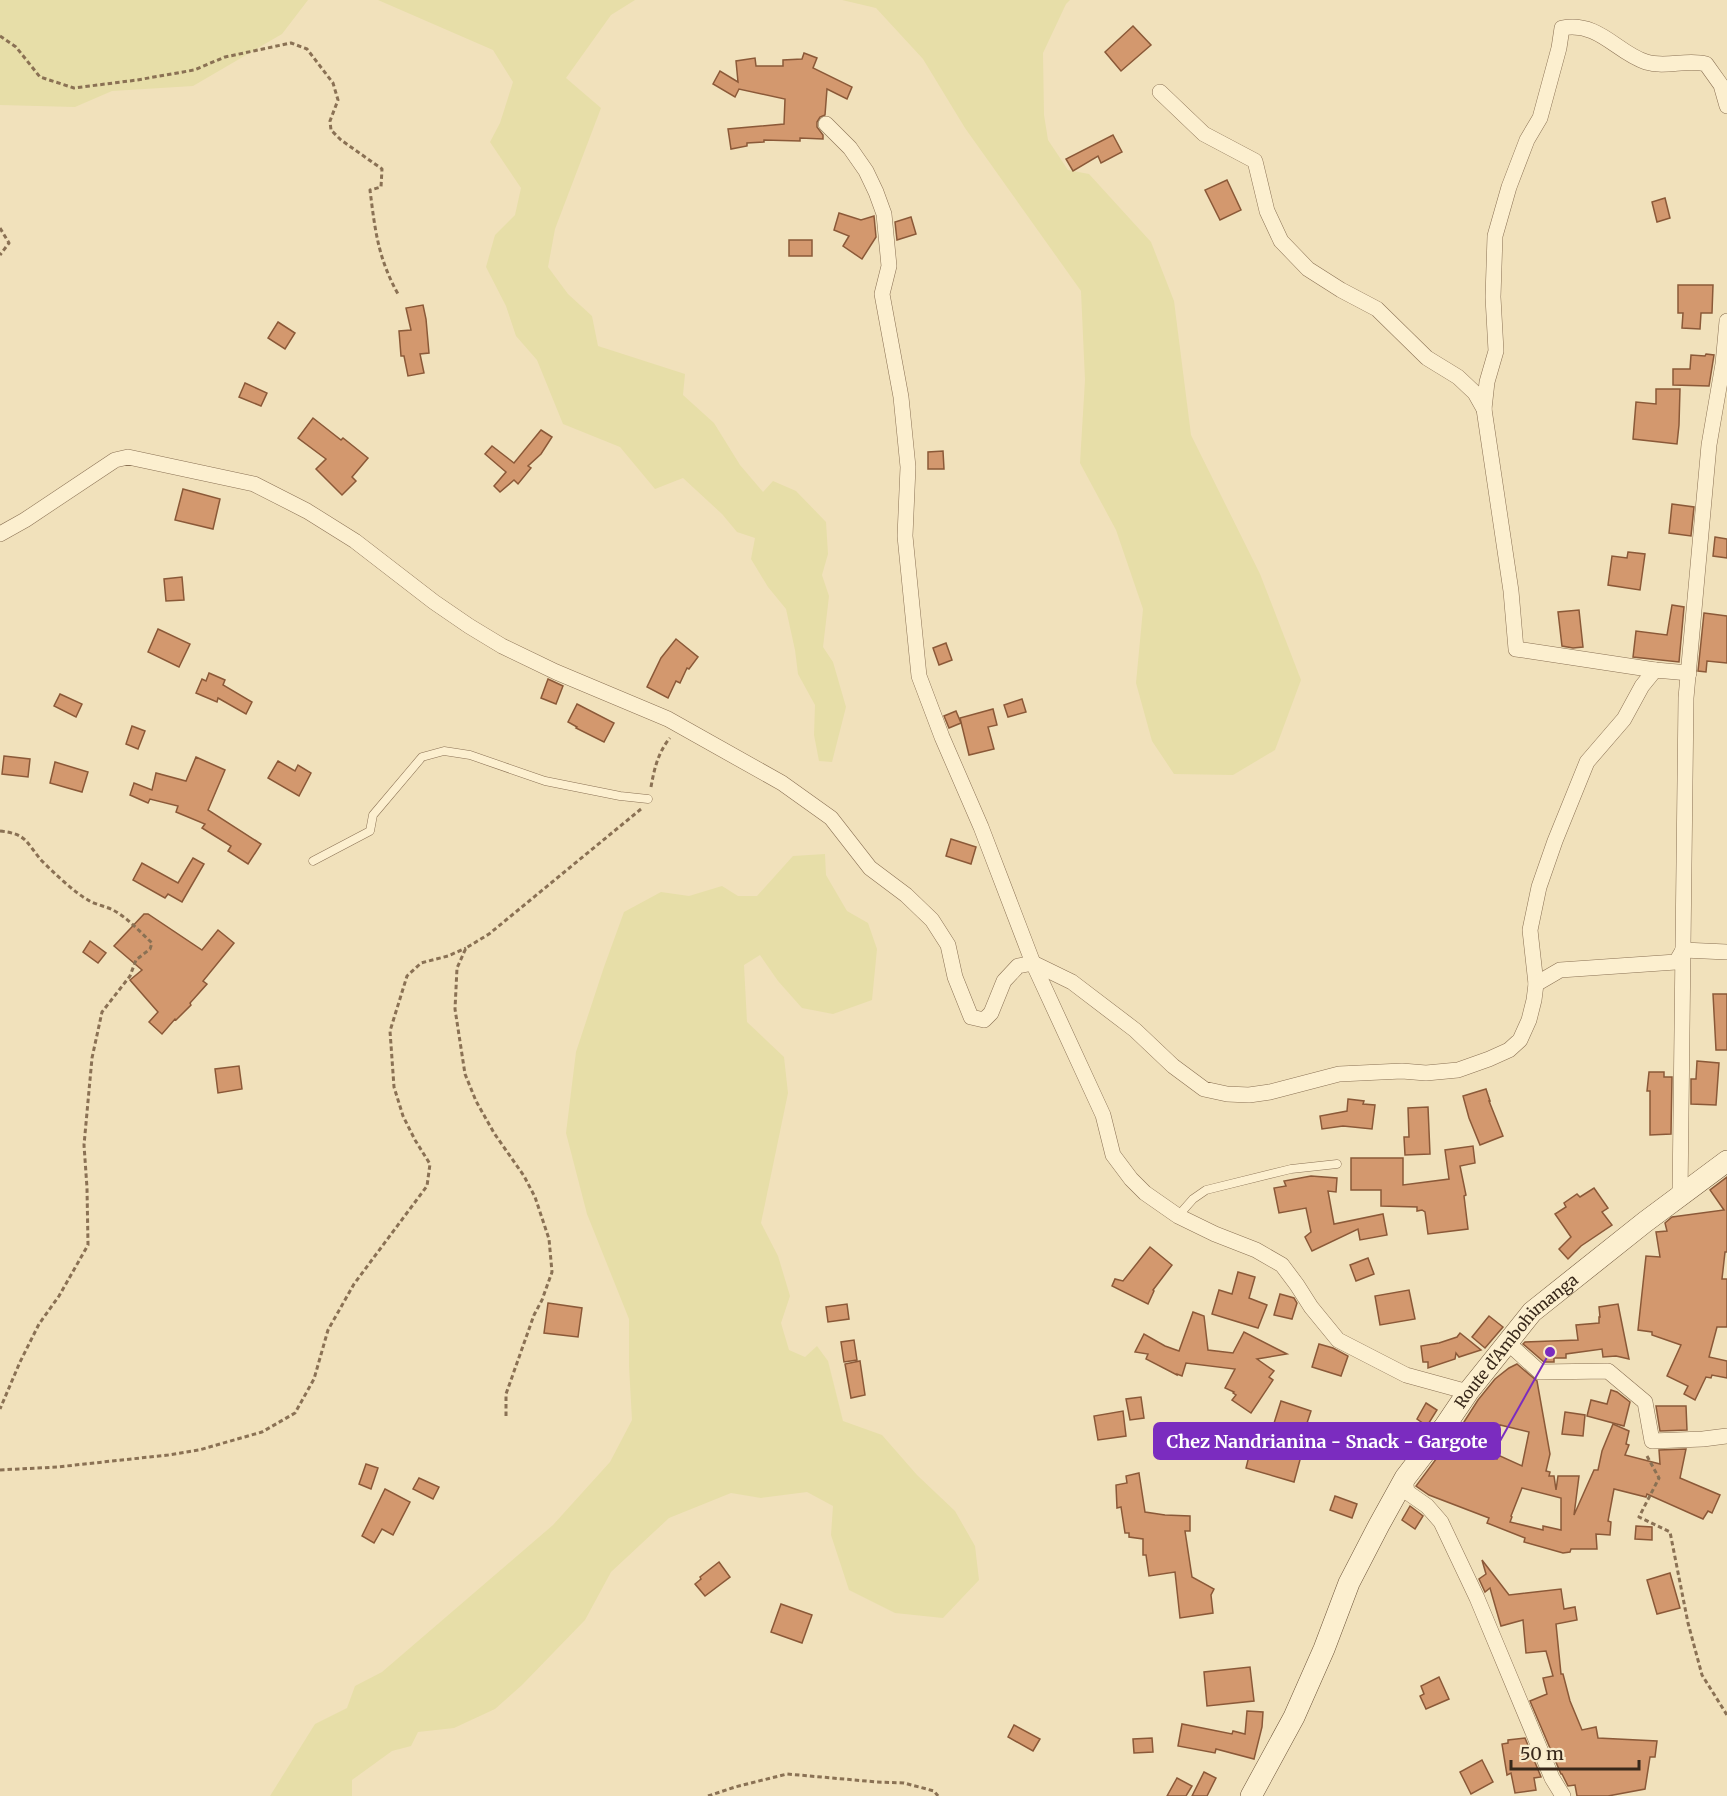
<svg xmlns="http://www.w3.org/2000/svg" width="1727" height="1796" font-family="Merriweather,serif">
  <style>
    .farmland { fill: #e7dea8 }
    .building { fill: #d3986e; stroke: #8b5938; stroke-width: 1.5; fill-rule: evenodd }
    .lines { fill: none; stroke-linecap: round; stroke-linejoin: round }
    .lane-casing { stroke: #8a7154; stroke-width: 9 }
    .street-casing { stroke: #8a7154; stroke-width: 16 }
    .secondary-casing { stroke: #6b5237; stroke-width: 22 }
    .path { stroke: #8a7154; stroke-width: 3; stroke-dasharray: 4.5 3; stroke-linecap: butt }
    .lane { stroke: #fcefcf; stroke-width: 8 }
    .street { stroke: #fcefcf; stroke-width: 15 }
    .secondary { stroke: #fcefcf; stroke-width: 21 }
    .labels { text-anchor: middle; dominant-baseline: central; stroke-width: 6; stroke-linejoin: round; paint-order: stroke }
    .street-label { font-size: 16px; fill: #38281a; stroke: #f8ebcb }
    .leader { fill: none; stroke: #7b2cbf; stroke-width: 2 }
    .callout-dot { fill: #7b2cbf; stroke: #f8ebcb; stroke-width: 2 }
    .callout { fill: #7b2cbf; stroke: #7b2cbf; stroke-width: 2 }
    .callout-label { font-size: 18px; text-anchor: middle; font-weight: bold; fill: #fff }
  </style>
  <rect width="100%" height="100%" fill="#f1e1bb"/>
  <g class="farmland">
    <polygon points="0,0 308,0 282,34 193,86 112,91 75,107 0,105"/>
    <polygon points="378,0 635,0 611,15 566,78 601,108 555,229 548,267 568,294 592,316 598,346 685,374 683,395 714,423 740,465 763,492 773,481 796,491 826,522 828,554 822,575 829,596 823,647 833,662 846,707 832,762 819,761 814,735 815,705 798,674 795,650 786,609 768,587 751,559 755,538 737,532 722,514 683,478 655,489 620,447 563,424 537,360 516,336 506,306 486,267 495,235 515,215 521,188 490,142 500,123 513,82 493,50"/>
    <polygon points="842,0 1070,0 1066,4 1043,53 1044,115 1048,140 1068,170 1089,174 1151,242 1174,301 1191,435 1260,574 1301,680 1275,750 1233,775 1174,774 1152,741 1136,683 1143,609 1116,530 1080,463 1085,380 1081,291 965,128 923,59 876,8"/>
    <polygon points="825,854 826,875 847,911 868,923 877,949 872,1000 833,1014 802,1008 778,981 760,955 744,965 747,1022 784,1057 788,1093 761,1223 778,1256 790,1296 781,1323 789,1350 805,1357 817,1346 828,1361 843,1421 882,1435 917,1475 955,1511 975,1546 979,1580 943,1618 895,1613 849,1590 831,1535 833,1506 807,1492 761,1498 731,1493 669,1518 611,1572 585,1620 522,1685 495,1709 454,1728 418,1732 411,1746 392,1751 352,1780 352,1796 270,1796 315,1724 347,1708 355,1686 382,1672 553,1525 610,1462 632,1420 629,1366 629,1319 587,1214 566,1133 576,1052 604,967 624,912 661,892 689,896 722,886 738,896 757,896 793,856"/>
  </g>
  <g class="building">
    <polygon points="1133,26 1151,45 1121,71 1105,52"/>
    <polygon points="804,53 817,58 813,68 852,87 847,99 827,89 825,115 820,117 817,122 817,127 823,135 823,139 800,138 800,141 764,140 764,142 747,143 747,146 731,149 728,129 784,124 785,99 739,89 735,97 713,84 720,71 738,82 736,61 755,58 756,66 783,66 783,60 802,59"/>
    <polygon points="1113,135 1122,152 1101,163 1098,156 1073,171 1066,159"/>
    <polygon points="1227,180 1241,210 1220,220 1205,190"/>
    <polygon points="1665,198 1670,218 1657,222 1652,202"/>
    <polygon points="839,213 861,220 874,216 876,237 862,259 843,246 849,236 834,230"/>
    <polygon points="911,217 916,234 897,240 895,222"/>
    <rect x="789" y="240" width="23" height="16"/>
    <polygon points="1678,285 1713,285 1712,313 1701,313 1700,329 1682,328 1683,313 1678,313"/>
    <polygon points="423,305 426,319 429,353 420,354 424,373 408,376 404,356 401,356 399,331 411,330 406,308"/>
    <polygon points="278,322 295,333 285,349 268,338"/>
    <polygon points="1706,354 1714,355 1709,386 1673,385 1673,369 1690,369 1691,355 1705,356"/>
    <polygon points="245,383 267,393 261,406 239,397"/>
    <polygon points="1656,389 1680,389 1679,425 1677,444 1633,439 1636,402 1656,404"/>
    <polygon points="313,418 341,440 343,438 368,458 352,477 356,481 342,495 316,469 326,459 298,438"/>
    <polygon points="541,430 552,437 541,454 528,466 531,468 518,484 514,480 500,492 494,486 506,472 485,454 492,446 514,463"/>
    <polygon points="943,451 944,469 928,469 928,452"/>
    <polygon points="183,489 220,499 213,529 175,520"/>
    <polygon points="1672,504 1694,507 1691,536 1669,533"/>
    <polygon points="1715,537 1727,539 1727,558 1713,556"/>
    <polygon points="1628,552 1645,554 1640,590 1608,585 1612,556 1627,558"/>
    <polygon points="182,577 184,600 166,601 164,579"/>
    <polygon points="1672,605 1684,607 1679,662 1633,657 1636,631 1667,635"/>
    <polygon points="1579,610 1583,647 1573,648 1562,646 1558,612"/>
    <polygon points="1704,613 1727,616 1727,663 1707,661 1706,672 1698,671"/>
    <polygon points="158,629 190,644 179,667 148,652"/>
    <polygon points="676,639 698,657 689,669 687,668 680,683 676,681 668,698 647,687 661,658"/>
    <polygon points="946,643 952,660 939,665 933,648"/>
    <polygon points="209,673 225,680 223,685 252,702 246,714 218,698 217,702 196,693 202,679 206,681"/>
    <polygon points="548,679 563,686 556,704 541,698"/>
    <polygon points="60,694 82,704 76,717 54,706"/>
    <polygon points="1022,699 1026,712 1008,717 1004,705"/>
    <polygon points="577,704 614,723 604,742 576,728 577,727 568,722"/>
    <polygon points="993,709 997,725 988,727 994,749 969,755 960,718"/>
    <polygon points="956,711 961,723 949,728 944,716"/>
    <polygon points="132,726 145,731 138,749 126,744"/>
    <polygon points="4,756 30,759 28,777 2,774"/>
    <polygon points="196,757 225,770 208,810 261,844 248,864 228,851 231,846 202,828 205,824 176,812 178,806 150,799 148,803 130,795 134,783 152,790 156,773 186,781"/>
    <polygon points="278,761 295,771 298,765 311,773 299,796 268,778"/>
    <polygon points="55,762 88,772 82,792 50,783"/>
    <polygon points="951,839 976,847 971,864 946,856"/>
    <polygon points="193,858 204,864 182,902 168,894 165,898 133,880 142,863 178,883"/>
    <polygon points="144,914 148,914 202,950 218,930 234,943 203,981 207,984 190,1003 191,1005 176,1020 175,1019 162,1034 149,1022 158,1012 130,980 142,970 114,946"/>
    <polygon points="90,941 106,953 98,963 83,952"/>
    <polygon points="1713,994 1727,994 1727,1050 1716,1050"/>
    <polygon points="1697,1061 1719,1063 1716,1105 1691,1104 1691,1079 1696,1079"/>
    <polygon points="239,1066 242,1089 218,1093 215,1069"/>
    <polygon points="1649,1072 1664,1072 1664,1077 1672,1077 1671,1134 1650,1135 1650,1091 1647,1091"/>
    <polygon points="1486,1089 1490,1101 1489,1101 1503,1136 1480,1145 1469,1118 1463,1096"/>
    <polygon points="1348,1099 1364,1101 1363,1104 1375,1105 1372,1129 1343,1126 1322,1129 1320,1116 1347,1111"/>
    <polygon points="1428,1107 1430,1154 1405,1155 1404,1137 1409,1137 1408,1108"/>
    <polygon points="1473,1146 1475,1163 1460,1166 1466,1195 1464,1196 1468,1229 1428,1234 1425,1212 1422,1210 1417,1211 1417,1207 1381,1206 1381,1190 1351,1190 1351,1158 1403,1158 1403,1185 1449,1179 1445,1150"/>
    <polygon points="1311,1176 1337,1178 1336,1192 1328,1191 1334,1224 1383,1214 1387,1235 1360,1240 1358,1229 1312,1251 1305,1237 1311,1232 1306,1208 1279,1213 1274,1188 1286,1186 1284,1181"/>
    <polygon points="1727,1177 1727,1252 1725,1252 1722,1279 1727,1279 1727,1327 1717,1327 1709,1357 1727,1361 1727,1378 1712,1375 1711,1378 1706,1377 1695,1400 1684,1394 1688,1386 1667,1376 1681,1345 1652,1335 1652,1332 1638,1330 1646,1256 1660,1257 1656,1232 1667,1231 1665,1223 1672,1217 1724,1210 1710,1190"/>
    <polygon points="1594,1188 1608,1208 1602,1212 1612,1225 1581,1246 1568,1259 1559,1249 1571,1237 1555,1214 1566,1207 1564,1203 1577,1194 1580,1197"/>
    <polygon points="1150,1247 1172,1265 1153,1290 1154,1291 1148,1304 1112,1286 1115,1279 1123,1281"/>
    <polygon points="1368,1258 1374,1274 1356,1281 1350,1265"/>
    <polygon points="1238,1272 1255,1277 1249,1298 1267,1305 1258,1328 1212,1314 1219,1290 1232,1294"/>
    <polygon points="1409,1290 1415,1319 1380,1325 1375,1296"/>
    <polygon points="1280,1294 1294,1298 1297,1303 1292,1319 1274,1315"/>
    <polygon points="548,1303 582,1308 578,1337 544,1333"/>
    <polygon points="847,1304 849,1319 828,1322 826,1307"/>
    <polygon points="1618,1304 1629,1359 1616,1356 1603,1357 1602,1349 1566,1354 1566,1358 1554,1358 1554,1362 1544,1362 1523,1344 1525,1342 1578,1340 1576,1325 1599,1323 1599,1317 1600,1317 1599,1307"/>
    <polygon points="1193,1312 1204,1316 1208,1350 1233,1353 1244,1332 1287,1354 1257,1359 1274,1371 1269,1377 1273,1380 1251,1413 1232,1400 1236,1395 1233,1393 1234,1392 1225,1388 1235,1369 1186,1363 1182,1376 1177,1374 1177,1375 1146,1359 1148,1354 1135,1352 1144,1334 1165,1346 1179,1351"/>
    <polygon points="1489,1316 1503,1327 1485,1348 1472,1337"/>
    <polygon points="1460,1333 1481,1350 1459,1357 1456,1353 1455,1359 1428,1368 1428,1362 1423,1362 1421,1346 1439,1343 1457,1337"/>
    <polygon points="854,1340 857,1360 844,1362 841,1342"/>
    <polygon points="1319,1344 1333,1348 1348,1356 1341,1376 1312,1367"/>
    <polygon points="860,1361 865,1395 851,1398 845,1364"/>
    <path d="M 1517,1364 L 1537,1381 L 1550,1454 L 1546,1471 L 1550,1472 L 1549,1476 L 1554,1476 L 1556,1490 L 1558,1476 L 1579,1476 L 1574,1515 L 1594,1470 L 1598,1470 L 1602,1451 L 1613,1424 L 1629,1431 L 1626,1444 L 1629,1445 L 1625,1455 L 1660,1464 L 1659,1450 L 1686,1449 L 1680,1478 L 1720,1495 L 1712,1513 L 1708,1511 L 1703,1519 L 1647,1494 L 1646,1497 L 1614,1489 L 1608,1521 L 1611,1522 L 1610,1535 L 1596,1534 L 1597,1549 L 1571,1549 L 1570,1552 L 1563,1553 L 1524,1542 L 1525,1538 L 1487,1523 L 1489,1518 L 1429,1495 L 1416,1486 L 1448,1443 L 1450,1444 L 1478,1400 L 1495,1379 L 1509,1368 ZM 1475,1424 L 1497,1432 L 1500,1425 L 1529,1432 L 1522,1466 L 1498,1455 L 1497,1459 L 1464,1448 ZM 1522,1488 L 1561,1498 L 1561,1530 L 1543,1526 L 1543,1530 L 1510,1522 L 1512,1517 L 1511,1516 Z"/>
    <polygon points="1611,1390 1617,1392 1630,1402 1624,1426 1587,1416 1591,1400 1607,1404"/>
    <polygon points="1141,1397 1144,1418 1130,1420 1126,1399"/>
    <polygon points="1281,1401 1311,1411 1300,1444 1304,1445 1294,1482 1246,1468 1251,1448 1256,1450 1260,1433 1270,1436"/>
    <polygon points="1426,1403 1437,1410 1427,1426 1417,1419"/>
    <polygon points="1656,1406 1686,1406 1687,1430 1660,1431"/>
    <polygon points="1123,1411 1126,1436 1098,1440 1094,1416"/>
    <polygon points="1565,1412 1585,1415 1583,1436 1562,1434"/>
    <polygon points="366,1464 378,1468 371,1489 359,1484"/>
    <polygon points="1139,1473 1145,1512 1165,1515 1190,1516 1190,1531 1185,1531 1192,1577 1214,1589 1211,1595 1213,1613 1180,1618 1175,1572 1149,1576 1146,1555 1143,1555 1143,1539 1129,1537 1129,1533 1125,1533 1121,1507 1117,1508 1116,1485 1127,1483 1126,1476"/>
    <polygon points="419,1478 439,1487 433,1499 413,1489"/>
    <polygon points="385,1489 410,1502 393,1535 382,1529 374,1543 362,1536"/>
    <polygon points="1335,1496 1357,1504 1352,1518 1330,1510"/>
    <polygon points="1410,1506 1423,1516 1415,1529 1402,1520"/>
    <polygon points="1636,1526 1652,1527 1652,1540 1635,1539"/>
    <polygon points="1482,1560 1509,1595 1561,1589 1564,1609 1575,1607 1577,1620 1556,1624 1561,1674 1563,1674 1570,1701 1582,1730 1596,1727 1598,1738 1657,1741 1655,1757 1650,1757 1645,1789 1608,1796 1577,1796 1575,1785 1568,1786 1562,1774 1561,1774 1530,1701 1547,1694 1543,1678 1553,1676 1546,1651 1526,1653 1523,1620 1501,1626 1490,1588 1485,1592 1479,1579 1486,1574"/>
    <polygon points="719,1562 730,1577 705,1596 695,1584 701,1579 700,1577"/>
    <polygon points="1670,1573 1680,1608 1657,1614 1647,1580"/>
    <polygon points="781,1604 812,1615 802,1643 771,1632"/>
    <polygon points="1250,1667 1254,1701 1207,1706 1204,1672"/>
    <polygon points="1439,1677 1449,1699 1426,1709 1420,1696 1424,1694 1421,1686"/>
    <polygon points="1247,1711 1263,1712 1262,1727 1254,1759 1216,1749 1215,1753 1178,1746 1182,1724 1232,1734 1233,1731 1245,1734"/>
    <polygon points="1014,1725 1040,1739 1033,1751 1008,1737"/>
    <polygon points="1152,1738 1153,1752 1134,1753 1133,1739"/>
    <polygon points="1525,1738 1541,1777 1534,1778 1536,1790 1515,1793 1511,1773 1507,1775 1502,1744 1508,1743 1508,1740"/>
    <polygon points="1482,1760 1493,1782 1471,1794 1460,1772"/>
    <polygon points="1204,1772 1216,1778 1207,1796 1192,1796"/>
    <polygon points="1177,1778 1192,1786 1186,1796 1167,1796"/>
  </g>
  <g class="lines">
    <defs>
      <g id="lane">
        <polyline points="313,861 370,831 373,815 422,757 444,751 470,755 545,781 620,796 648,799"/>
        <polyline points="1178,1216 1193,1199 1206,1190 1291,1169 1337,1164"/>
      </g>
      <g id="street">
        <polyline points="1160,92 1204,134 1255,161 1267,211 1281,241 1308,269 1341,290 1377,309 1427,358 1458,377 1475,393 1484,409 1511,591 1516,649 1655,670"/>
        <polyline points="826,124 850,148 866,171 876,192 884,214 889,266 882,294 901,397 908,467 905,536 919,676 942,737 981,827 1033,963 1103,1115 1113,1155 1131,1179 1145,1193 1178,1216 1215,1234 1256,1250 1282,1265 1297,1285 1311,1307 1338,1340 1406,1375 1468,1392"/>
        <path d="M 1484,409 L 1487,382 L 1496,351 L 1493,297 L 1495,236 L 1509,187 L 1527,140 L 1540,118 L 1559,48 L 1562,28 C 1599,21 1617,53 1646,62 C 1665,68 1687,59 1706,64 L 1721,85 L 1727,106"/>
        <polyline points="0,534 25,520 115,460 128,457 254,484 307,511 355,541 434,602 469,626 502,646 556,672 668,719 782,783 831,818 870,868 906,895 932,920 948,945 955,977 971,1017 984,1020 991,1013 1004,981 1018,966 1033,963 1072,982 1135,1030 1173,1066 1204,1089 1227,1094 1249,1095 1270,1092 1339,1074 1402,1071 1426,1073 1458,1070 1489,1059 1509,1050 1520,1040 1529,1020 1534,1000 1536,984 1530,930 1539,887 1555,841 1587,762 1624,719 1642,686 1655,670 1689,673"/>
        <polyline points="1536,984 1560,970 1676,962 1683,950 1727,952"/>
        <polyline points="1680,1196 1686,698 1709,445 1723,364 1727,321"/>
        <polyline points="1508,1343 1540,1372 1608,1371 1645,1402 1652,1441 1703,1439 1727,1436"/>
        <polyline points="1405,1478 1407,1492 1427,1506 1441,1522 1477,1598 1552,1778 1563,1796"/>
      </g>
      <g id="secondary">
        <path id="s1" d="M 1251,1796 L 1294,1717 L 1324,1649 L 1349,1583 L 1379,1525 L 1405,1478 L 1445,1426 L 1468,1392 L 1532,1312 L 1645,1222 L 1727,1161"/>
      </g>
    </defs>
    <use href="#lane" class="lane-casing"/>
    <use href="#street" class="street-casing"/>
    <use href="#secondary" class="secondary-casing"/>
    <g class="path">
      <path d="M 0,36 L 16,47 L 40,77 L 74,88 L 137,80 L 194,70 L 225,57 L 291,43 L 307,49 L 333,83 L 338,100 L 330,121 L 331,130 L 341,140 L 382,169 L 381,187 L 370,190 C 375,230 378,258 398,294"/>
      <polyline points="0,228 9,243 0,255"/>
      <path d="M 651,787 C 654,770 658,752 670,738"/>
      <path d="M 0,831 C 28,834 26,843 42,861 C 53,872 75,893 88,900 C 96,905 105,906 113,910 C 128,918 140,932 152,943 L 150,949 L 136,960 L 130,976 L 102,1012 L 92,1058 L 84,1145 L 87,1188 L 88,1245 L 59,1296 L 39,1324 L 20,1362 L 0,1409"/>
      <polyline points="506,1416 506,1394 534,1315 542,1300 552,1272 549,1239 535,1197 524,1176 494,1133 476,1101 465,1074 455,1009 457,968 466,948 489,934 641,809"/>
      <polyline points="1647,1456 1659,1478 1639,1517 1670,1532 1688,1623 1702,1675 1727,1715"/>
      <polyline points="0,1470 57,1467 168,1455 199,1450 262,1432 295,1413 314,1379 328,1330 354,1284 427,1186 430,1164 415,1140 403,1116 394,1087 390,1031 407,976 421,963 448,956 466,948"/>
      <polyline points="708,1796 735,1787 787,1774 877,1782 904,1783 934,1791 938,1796"/>
    </g>
    <use href="#lane" class="lane"/>
    <use href="#street" class="street"/>
    <use href="#secondary" class="secondary"/>
  </g>
  <g class="labels">
    <g class="street-label">
      <text stroke="none"><textPath href="#s1" startOffset="531">Route d'Ambohimanga</textPath></text>
    </g>
  </g>
  <path class="leader" d="M1550 1352L1500 1441"/>
  <circle class="callout-dot" cx="1550" cy="1352" r="6"/>
  <rect class="callout" x="1154" y="1423" width="346" height="36" rx="6"/>
  <g class="callout-label">
    <text x="1327" y="1448">Chez Nandrianina - Snack - Gargote</text>
  </g>
  <path d="M1511 1760v9h128v-9" fill="none" stroke="#38281a" stroke-width="3"/>
  <text x="1520" y="1760" font-size="18" fill="#38281a" stroke="#f8ebcb" stroke-width="4.5" paint-order="stroke">50 m</text>
</svg>
